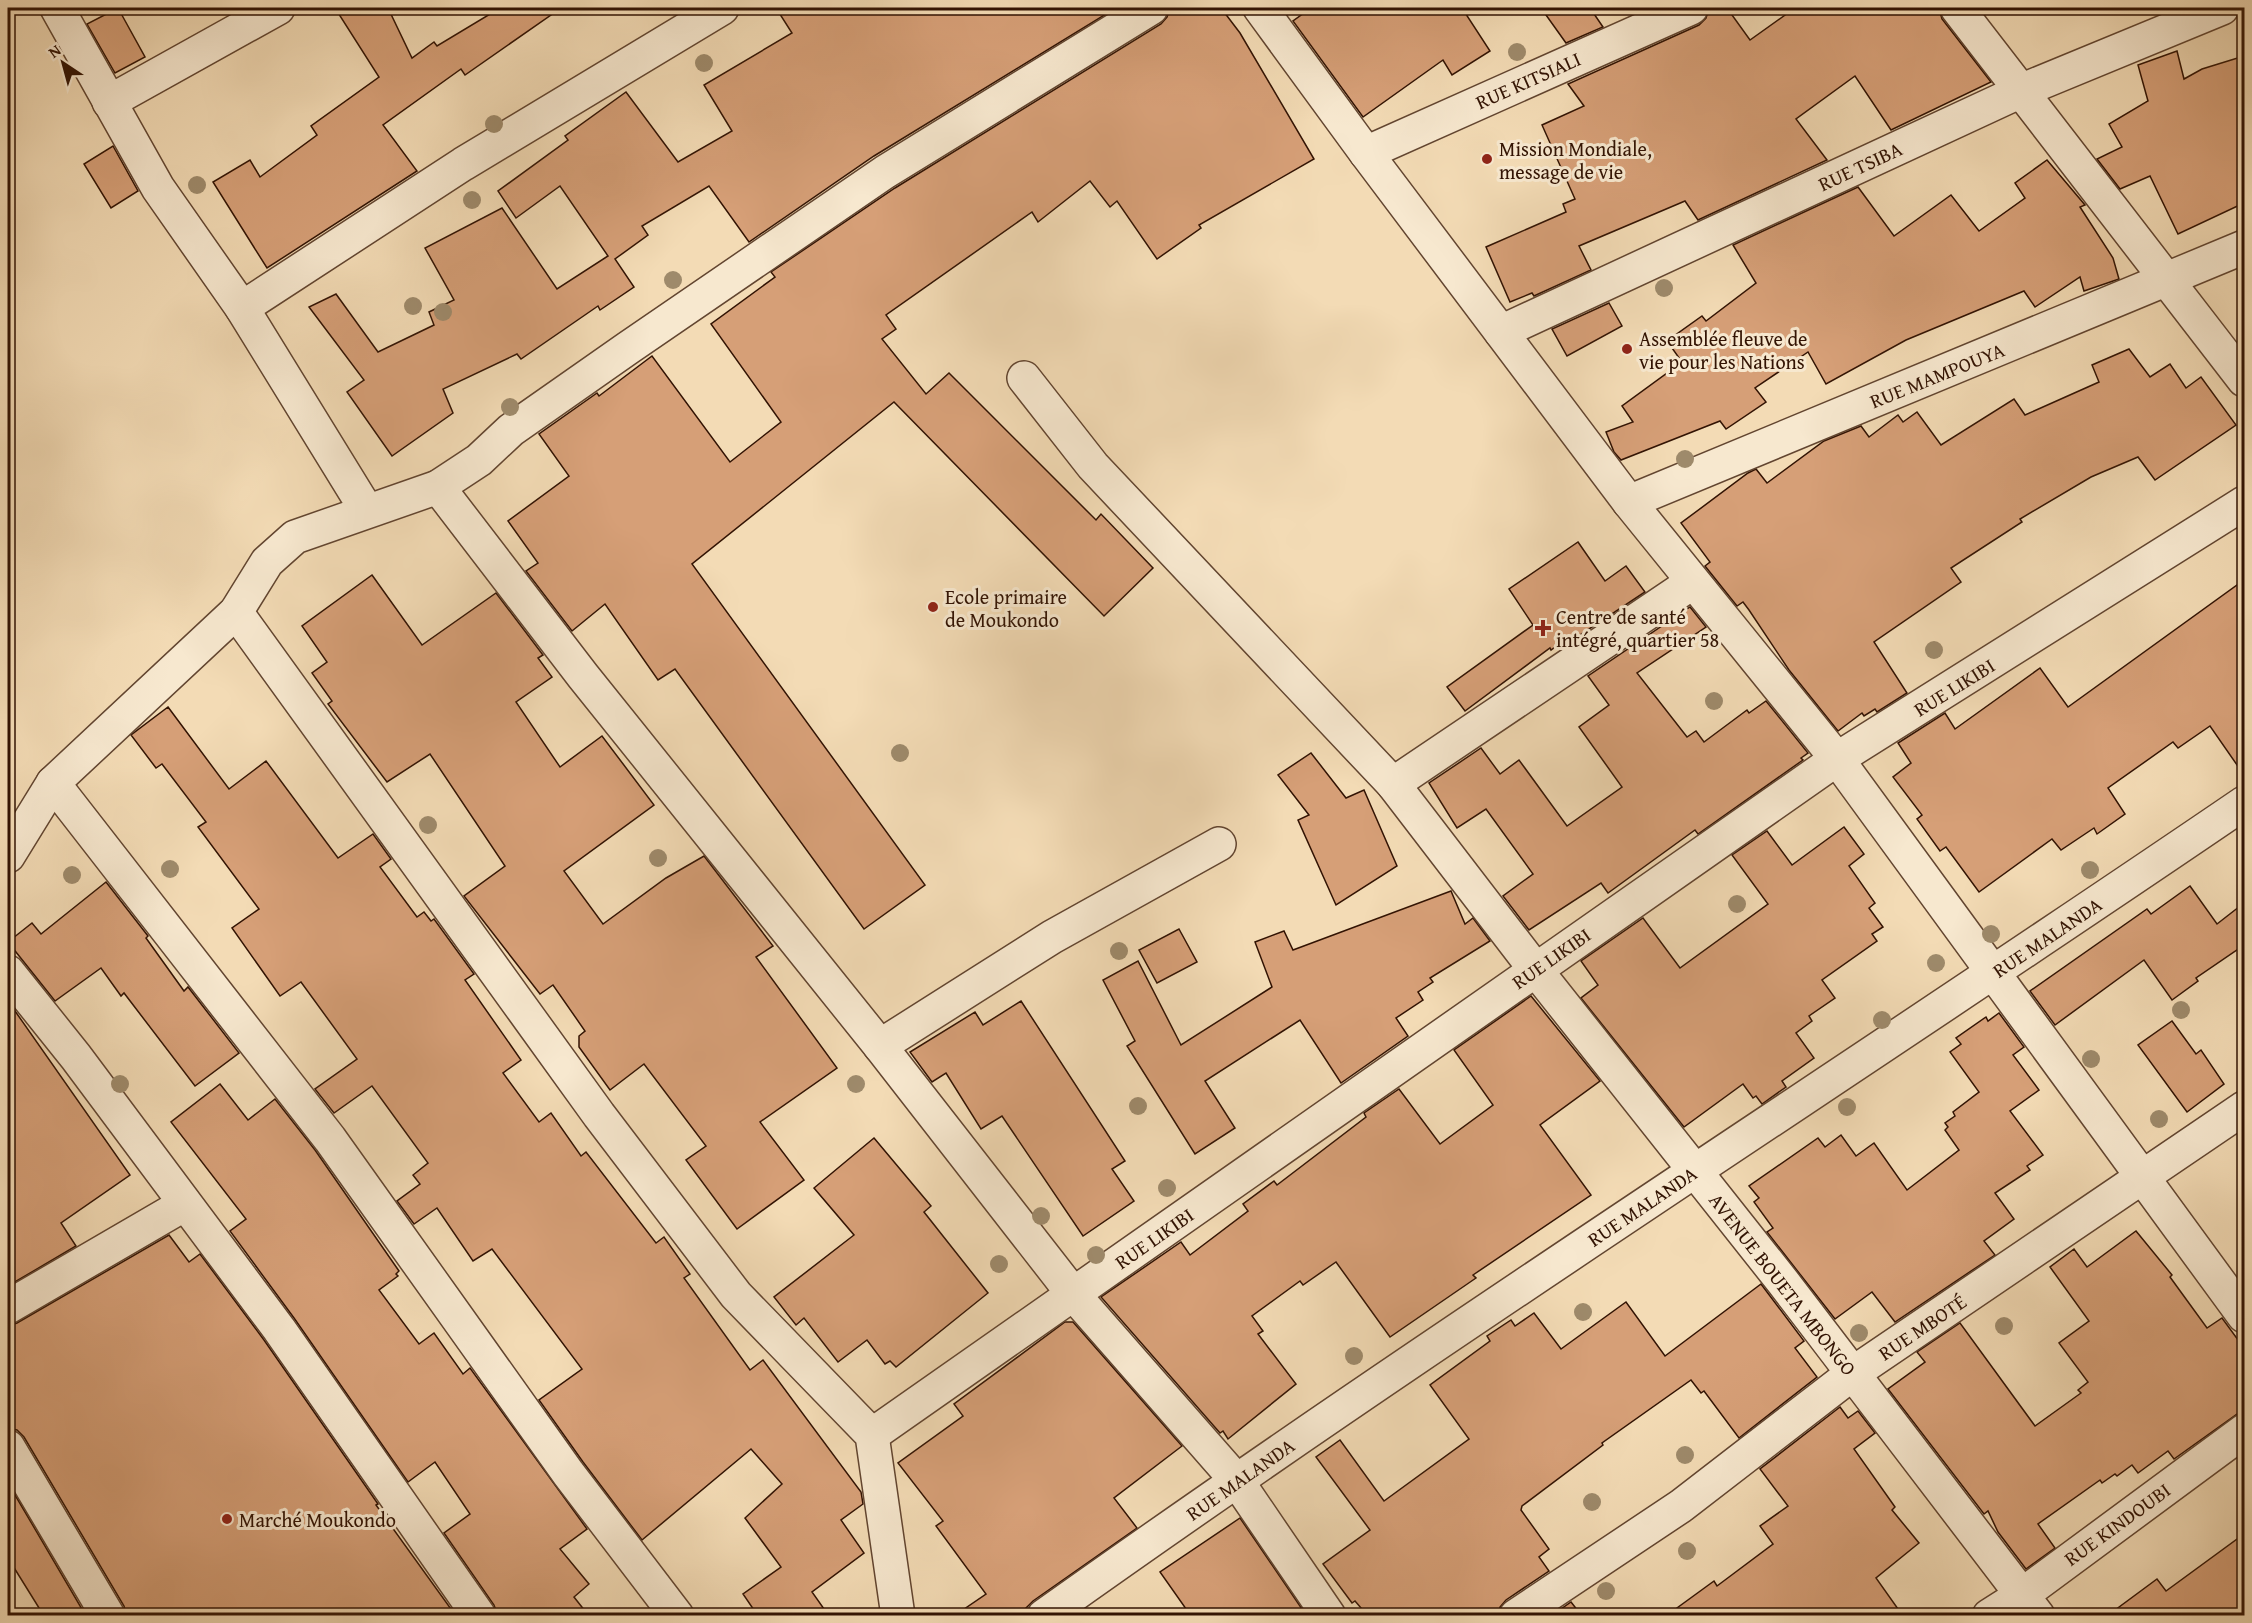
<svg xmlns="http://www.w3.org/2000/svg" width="2252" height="1623" font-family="'Gentium Book Plus',serif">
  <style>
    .building { fill: #d69f77; stroke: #321303; stroke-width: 1.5 }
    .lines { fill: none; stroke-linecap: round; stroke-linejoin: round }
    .minor-casing { stroke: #624530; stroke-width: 36 }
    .minor { stroke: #f7e8cf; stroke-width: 33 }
    .tree { fill: #9e8a6b }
    .poi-dot { fill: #8f2418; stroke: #f7e8cf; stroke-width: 2 }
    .labels { text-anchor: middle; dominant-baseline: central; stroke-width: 6; stroke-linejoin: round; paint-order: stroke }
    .street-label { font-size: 20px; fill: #321303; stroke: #f7e8cf }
    .poi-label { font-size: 20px; fill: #321303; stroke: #f7e8cf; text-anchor: start }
  </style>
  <rect width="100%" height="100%" fill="#f3dbb5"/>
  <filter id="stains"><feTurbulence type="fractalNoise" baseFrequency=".00333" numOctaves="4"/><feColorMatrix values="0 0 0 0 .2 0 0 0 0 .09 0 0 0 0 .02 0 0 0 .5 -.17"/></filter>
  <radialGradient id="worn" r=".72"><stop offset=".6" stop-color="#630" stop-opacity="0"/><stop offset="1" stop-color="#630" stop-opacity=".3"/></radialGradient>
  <g class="building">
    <polygon points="118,8 145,57 115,73 87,24"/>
    <polygon points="335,8 388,8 412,58 434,42 437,46 500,8 561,8 465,75 461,69 383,125 417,171 267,268 213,182 250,160 260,177 317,135 311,126 379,77"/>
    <polygon points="776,8 1116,8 874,156 749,242 709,186 642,226 648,235 615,259 634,287 600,310 598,306 521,359 517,354 443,389 453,413 392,456 347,392 364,380 309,307 336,294 378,352 434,325 429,312 454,300 425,248 502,208 557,289 608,256 560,186 516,218 498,191 568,140 565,136 626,92 678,162 732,131 704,85 792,33"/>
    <polygon points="1170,8 1221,8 1240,33 1314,159 1199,225 1201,228 1157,259 1117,201 1110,207 1090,181 1038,222 1032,212 886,315 896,329 882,339 926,394 949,373 1096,520 1101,514 1153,568 1104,616 894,402 692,564 925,885 864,929 675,669 658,680 605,604 572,631 526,571 538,563 508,521 569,476 539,434 597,393 599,396 652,356 730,462 781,422 711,324 775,277 771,272 895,188 1161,24 1167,17"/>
    <polygon points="1311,8 1462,8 1490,51 1452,75 1443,60 1363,117 1293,21"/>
    <polygon points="1541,8 1590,8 1603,27 1566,43"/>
    <polygon points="1709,8 1727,8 1750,40 1795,8 1939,8 1942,19 1991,82 1891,130 1855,76 1796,119 1827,160 1698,220 1685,201 1579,246 1591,270 1534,296 1532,293 1510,302 1486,247 1566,212 1563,204 1575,199 1542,125 1584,106 1568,84 1699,25 1706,18"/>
    <polygon points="2177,51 2184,79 2202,69 2244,56 2244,203 2178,234 2150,176 2120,189 2097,159 2122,147 2109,124 2148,101 2138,65"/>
    <polygon points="113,146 138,191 111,208 84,164"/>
    <polygon points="2047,160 2085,205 2080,207 2113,258 2119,279 2084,291 2080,277 2035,307 2024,291 1906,340 1826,384 1808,352 1755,388 1766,402 1726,429 1720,421 1621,460 1614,452 1606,432 1633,422 1622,406 1682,362 1667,341 1702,316 1706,321 1756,283 1733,245 1858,187 1894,236 1951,195 1979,231 2025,198 2015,183"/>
    <polygon points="1609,303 1622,326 1567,356 1552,329"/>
    <polygon points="2129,349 2150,377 2170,364 2186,388 2201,377 2236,425 2155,480 2138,457 2091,477 2020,519 2022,522 1951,568 1961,582 1874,642 1907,693 1877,712 1875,709 1864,716 1862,713 1838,731 1789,670 1749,610 1743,602 1737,606 1705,566 1710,562 1681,523 1748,473 1756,469 1767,483 1824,441 1861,426 1869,437 1898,415 1903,422 1917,412 1941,445 2014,399 2025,415 2099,382 2092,365"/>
    <polygon points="1578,542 1605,581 1626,566 1645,592 1565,645 1563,641 1551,650 1550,648 1465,711 1447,687 1533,625 1509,589"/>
    <polygon points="372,575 422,645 496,593 543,655 538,658 552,677 516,702 560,767 602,736 654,805 564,871 603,924 666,878 704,856 773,946 756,957 837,1068 760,1122 804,1180 737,1229 686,1160 706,1146 644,1064 610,1090 579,1047 579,1036 585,1031 553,985 540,994 464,896 505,866 430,754 387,782 328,704 332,701 312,673 327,662 302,626"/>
    <polygon points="2244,580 2244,775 2210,726 2178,748 2173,742 2108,788 2125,814 2097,834 2094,828 2061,850 2052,839 1979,892 1946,847 1940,851 1917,819 1922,815 1893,777 1911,763 1898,743 1945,713 1955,729 2040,668 2068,707"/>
    <polygon points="1690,607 1706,627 1637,673 1687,737 1696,731 1704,742 1747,710 1749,713 1766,701 1808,753 1801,758 1803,760 1698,834 1695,830 1608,893 1601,883 1529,930 1503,896 1533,874 1486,809 1457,828 1429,783 1481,748 1500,774 1519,760 1567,826 1622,787 1579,727 1609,705 1588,676"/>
    <polygon points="168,707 229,789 266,761 338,858 373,834 391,859 380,867 417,917 424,912 431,921 434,919 474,974 465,980 521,1060 503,1073 539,1122 551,1113 581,1156 586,1152 656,1243 664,1237 690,1274 684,1278 750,1370 763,1360 861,1492 863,1504 841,1520 864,1553 812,1592 829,1616 758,1616 743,1594 781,1567 745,1518 782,1484 751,1449 642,1540 583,1462 539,1400 582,1369 492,1249 473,1261 437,1208 414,1224 397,1201 420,1184 413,1175 428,1163 372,1086 334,1113 315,1089 357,1059 301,982 280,996 232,928 259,909 198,827 206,822 162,764 156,768 131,735"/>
    <polygon points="1311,753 1346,798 1364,790 1397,866 1336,905 1298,820 1309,815 1278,775"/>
    <polygon points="1844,827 1864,854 1849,866 1875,903 1869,908 1883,927 1872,934 1877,941 1822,980 1835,998 1809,1016 1812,1021 1796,1033 1814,1058 1782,1081 1786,1087 1762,1104 1756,1096 1753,1098 1743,1084 1684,1127 1581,998 1598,985 1581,961 1643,918 1680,968 1768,904 1732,855 1767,831 1792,865"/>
    <polygon points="106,882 148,936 146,938 184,991 188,987 239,1053 195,1086 124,993 121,996 101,968 55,1001 8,942 32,923 41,934"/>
    <polygon points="2190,886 2217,924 2244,903 2244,945 2196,978 2198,981 2172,1000 2144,960 2055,1025 2030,991 2147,909 2151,914"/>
    <polygon points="1451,891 1465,924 1473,918 1490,941 1430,978 1433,982 1418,992 1423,1000 1396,1018 1408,1036 1341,1083 1300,1020 1205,1081 1235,1128 1195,1154 1127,1046 1135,1041 1103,980 1138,961 1181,1045 1272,987 1255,942 1284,931 1293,950"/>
    <polygon points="1179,929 1197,962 1157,983 1139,950"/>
    <polygon points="1531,996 1600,1081 1540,1125 1591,1195 1473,1275 1476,1278 1390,1337 1336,1262 1303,1285 1300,1281 1252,1316 1263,1331 1258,1334 1296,1384 1228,1439 1223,1431 1220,1433 1101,1297 1181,1242 1190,1255 1248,1211 1243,1204 1274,1181 1277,1185 1366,1117 1364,1113 1399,1089 1440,1144 1493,1105 1454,1050"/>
    <polygon points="8,1001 130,1175 61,1223 76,1246 8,1286"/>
    <polygon points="1021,1001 1125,1161 1112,1169 1134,1201 1083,1236 1002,1116 981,1129 946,1073 932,1082 910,1052 975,1012 983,1025"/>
    <polygon points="1999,1013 2024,1047 2013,1055 2039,1090 2010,1111 2043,1155 2027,1166 2030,1170 1995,1193 2014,1219 1984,1241 1995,1255 1895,1322 1872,1292 1835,1319 1767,1232 1773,1228 1754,1202 1759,1198 1749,1186 1818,1138 1825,1147 1841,1135 1856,1156 1874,1143 1907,1190 1959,1150 1945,1130 1948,1127 1945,1123 1955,1116 1953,1112 1979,1092 1950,1052 1961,1044 1956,1038 1986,1017 1988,1021"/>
    <polygon points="2172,1021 2196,1054 2201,1050 2224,1084 2187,1112 2138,1045"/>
    <polygon points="220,1084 248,1120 275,1099 315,1150 399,1271 396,1274 398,1276 379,1290 419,1344 434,1333 463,1374 470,1368 587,1529 560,1549 589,1584 574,1597 589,1616 498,1616 494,1605 444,1533 470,1514 435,1462 408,1482 294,1318 230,1231 246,1219 171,1122"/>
    <polygon points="874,1138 931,1206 924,1212 988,1293 896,1367 890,1361 885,1364 867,1340 838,1362 804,1318 796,1325 774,1297 854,1235 814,1188"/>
    <polygon points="2136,1231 2172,1275 2170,1277 2207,1328 2222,1318 2244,1348 2244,1409 2174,1459 2168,1451 2138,1473 2132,1465 2117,1476 2115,1474 2102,1483 2100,1480 2038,1524 2055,1548 2026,1569 1998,1532 1988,1511 1984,1514 1888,1389 1925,1362 1917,1352 1960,1323 2035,1426 2081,1393 2078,1390 2088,1382 2059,1343 2089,1321 2050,1267 2074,1249 2087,1267"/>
    <polygon points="169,1235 189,1262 200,1254 264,1340 378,1504 376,1505 456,1616 127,1616 124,1606 24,1437 17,1430 8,1428 8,1326 17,1323"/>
    <polygon points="1761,1284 1804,1341 1795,1348 1817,1377 1739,1438 1704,1391 1701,1393 1691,1380 1602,1443 1603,1445 1522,1506 1521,1510 1549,1549 1539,1557 1549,1571 1506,1600 1500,1607 1498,1616 1368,1616 1355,1601 1352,1603 1323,1564 1370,1530 1316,1457 1340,1440 1384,1501 1469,1439 1430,1385 1490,1341 1487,1336 1511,1320 1515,1326 1534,1313 1561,1349 1626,1302 1665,1356"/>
    <polygon points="1065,1322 1073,1322 1182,1446 1114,1498 1137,1528 1033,1601 1018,1616 954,1616 986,1594 936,1526 943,1521 898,1463 963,1416 954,1404"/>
    <polygon points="1840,1407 1848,1418 1858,1411 1875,1433 1854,1449 1895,1507 1892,1510 1919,1543 1876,1578 1903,1616 1666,1616 1714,1581 1717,1586 1773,1544 1760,1526 1788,1506 1760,1469"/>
    <polygon points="8,1483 86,1616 44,1616 8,1558"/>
    <polygon points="1240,1518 1302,1609 1292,1616 1191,1616 1160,1572"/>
    <polygon points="2244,1534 2244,1616 2107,1616 2157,1579 2166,1591"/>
    <polygon points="1571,1602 1582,1616 1551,1616"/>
  </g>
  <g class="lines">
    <defs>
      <g id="minor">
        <polyline points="57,8 158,188 242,308 367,511"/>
        <polyline points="1260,8 1366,153 1629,502 1837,759 2244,1316"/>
        <polyline points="1957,8 2244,380"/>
        <polyline points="109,102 278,8"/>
        <polyline points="1366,153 1691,8"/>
        <polyline points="242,308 463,164 722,8"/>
        <polyline points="1501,332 2023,90 2222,8"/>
        <polyline points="1024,378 1093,466 1393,784 1535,969 1783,1282 2038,1616"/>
        <polyline points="438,487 583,676 880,1046 1074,1295 1237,1481 1329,1616"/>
        <polyline points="1629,502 2244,247"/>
        <polyline points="236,612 599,1115 736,1295 872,1435 898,1616"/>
        <polyline points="53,783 330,1139 568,1473 677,1616"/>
        <polyline points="1393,784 1693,582"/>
        <polyline points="8,856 53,783 236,612 267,562 295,537 438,487 479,460 511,430 628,348 885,172 1151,8"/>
        <polyline points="8,972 76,1057 279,1329 479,1616"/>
        <polyline points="880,1046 1052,937 1219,844"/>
        <polyline points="8,1307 185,1204"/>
        <polyline points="872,1435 1837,759 2244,503"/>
        <polyline points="8,1447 108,1616"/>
        <path d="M 1044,1616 C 1438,1335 1845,1075 2244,803"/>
        <polyline points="1516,1616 1681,1506 1852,1374 2244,1108"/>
        <polyline points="1989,1616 2022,1595 2244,1431"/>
      </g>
    </defs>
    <use href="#minor" class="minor-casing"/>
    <use href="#minor" class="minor"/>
  </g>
  <g class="tree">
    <circle cx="1517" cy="52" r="9"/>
    <circle cx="704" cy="63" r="9"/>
    <circle cx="494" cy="124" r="9"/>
    <circle cx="197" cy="185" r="9"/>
    <circle cx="472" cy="200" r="9"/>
    <circle cx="673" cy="280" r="9"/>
    <circle cx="1664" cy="288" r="9"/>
    <circle cx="413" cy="306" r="9"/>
    <circle cx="443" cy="312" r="9"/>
    <circle cx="510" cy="407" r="9"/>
    <circle cx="1685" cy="459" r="9"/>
    <circle cx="1934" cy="650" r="9"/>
    <circle cx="1714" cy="701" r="9"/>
    <circle cx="900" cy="753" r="9"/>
    <circle cx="428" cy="825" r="9"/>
    <circle cx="658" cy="858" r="9"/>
    <circle cx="170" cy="869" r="9"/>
    <circle cx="2090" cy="870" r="9"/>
    <circle cx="72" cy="875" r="9"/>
    <circle cx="1737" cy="904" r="9"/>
    <circle cx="1991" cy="934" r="9"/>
    <circle cx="1119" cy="951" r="9"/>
    <circle cx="1936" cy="963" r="9"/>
    <circle cx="2181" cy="1010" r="9"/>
    <circle cx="1882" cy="1020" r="9"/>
    <circle cx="2091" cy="1059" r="9"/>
    <circle cx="120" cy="1084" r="9"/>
    <circle cx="856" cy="1084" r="9"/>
    <circle cx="1138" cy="1106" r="9"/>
    <circle cx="1847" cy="1107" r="9"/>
    <circle cx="2159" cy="1119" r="9"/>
    <circle cx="1167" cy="1188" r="9"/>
    <circle cx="1041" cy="1216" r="9"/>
    <circle cx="1096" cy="1255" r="9"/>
    <circle cx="999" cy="1264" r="9"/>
    <circle cx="1583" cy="1312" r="9"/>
    <circle cx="2004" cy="1326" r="9"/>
    <circle cx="1859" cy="1333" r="9"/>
    <circle cx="1354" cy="1356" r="9"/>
    <circle cx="1685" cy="1455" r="9"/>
    <circle cx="1592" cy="1502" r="9"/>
    <circle cx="1687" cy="1551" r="9"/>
    <circle cx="1606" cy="1591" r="9"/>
  </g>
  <g class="poi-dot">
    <circle cx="1487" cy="159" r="6"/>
    <circle cx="1627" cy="349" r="6"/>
    <circle cx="933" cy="607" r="6"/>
    <path d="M1540 619h6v6h6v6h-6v6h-6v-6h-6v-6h6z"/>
    <circle cx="227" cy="1519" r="6"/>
  </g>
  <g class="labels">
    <g class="street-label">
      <text transform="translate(1528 80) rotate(-24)">RUE KITSIALI</text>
      <text transform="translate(1860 166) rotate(-25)">RUE TSIBA</text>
      <text transform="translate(1937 375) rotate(-22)">RUE MAMPOUYA</text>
      <text transform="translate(1954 687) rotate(-32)">RUE LIKIBI</text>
      <text transform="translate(2047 937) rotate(-34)">RUE MALANDA</text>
      <text transform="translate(1551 958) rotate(-35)">RUE LIKIBI</text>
      <text transform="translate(1642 1206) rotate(-34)">RUE MALANDA</text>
      <text transform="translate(1154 1238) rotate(-35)">RUE LIKIBI</text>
      <text transform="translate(1783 1284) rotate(52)">AVENUE BOUETA MBONGO</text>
      <text transform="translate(1922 1327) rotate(-34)">RUE MBOTÉ</text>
      <text transform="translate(1240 1479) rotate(-35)">RUE MALANDA</text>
      <text transform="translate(2117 1524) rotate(-36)">RUE KINDOUBI</text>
    </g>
    <g class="poi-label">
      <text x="1499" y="148">Mission Mondiale,<tspan x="1499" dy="23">message de vie</tspan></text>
      <text x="1639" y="338">Assemblée fleuve de<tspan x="1639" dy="23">vie pour les Nations</tspan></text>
      <text x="945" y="596">Ecole primaire<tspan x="945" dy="23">de Moukondo</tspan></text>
      <text x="1556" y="616">Centre de santé<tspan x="1556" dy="23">intégré, quartier 58</tspan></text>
      <text x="239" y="1519">Marché Moukondo</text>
    </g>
  </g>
  <rect width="2252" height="1623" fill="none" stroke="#f3dbb5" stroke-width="30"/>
  <rect x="9" y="9" width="2234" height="1605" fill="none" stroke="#321303" stroke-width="3"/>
  <rect x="15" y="15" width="2222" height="1593" fill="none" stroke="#321303" stroke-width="1.5"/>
  <g transform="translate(63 63) rotate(324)" stroke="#f7e8cf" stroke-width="4.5" paint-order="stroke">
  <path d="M0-4.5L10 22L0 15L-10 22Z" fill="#321303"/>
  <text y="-9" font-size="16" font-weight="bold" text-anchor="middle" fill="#321303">N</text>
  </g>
  <rect width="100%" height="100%" filter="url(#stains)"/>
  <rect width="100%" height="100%" fill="url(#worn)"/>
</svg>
